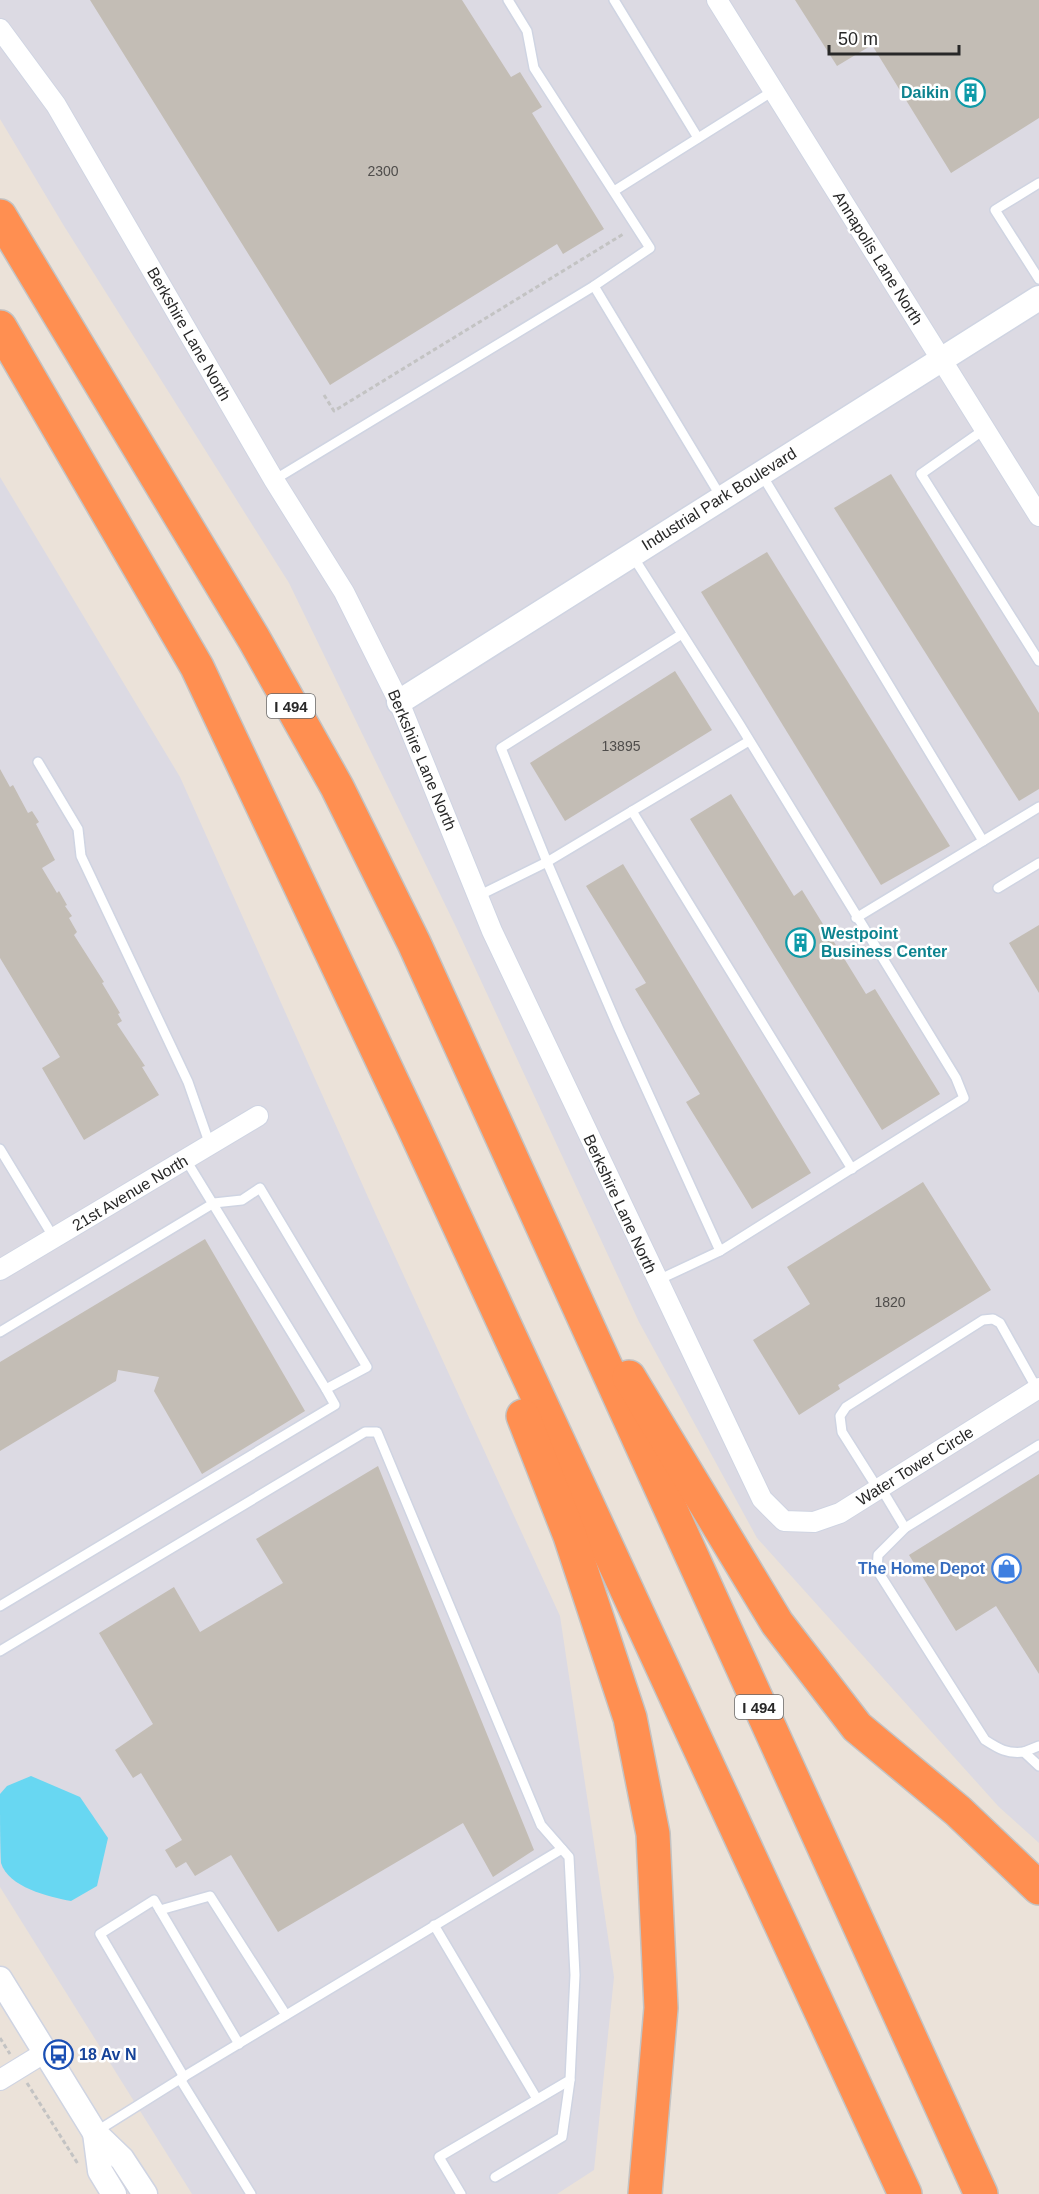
<svg xmlns="http://www.w3.org/2000/svg" width="1039" height="2194" font-family="Helvetica,sans-serif">
  <style>
    .industrial { fill: #dcdae3 }
    .water { fill: #68d7f2 }
    .building { fill: #c3bdb5 }
    .lines { fill: none; stroke-linecap: round; stroke-linejoin: round }
    .service-casing { stroke: #cfd4e2; stroke-width: 12 }
    .minor-casing { stroke: #cfd4e2; stroke-width: 22 }
    .tertiary-casing { stroke: #cfd4e2; stroke-width: 27 }
    .motorway-casing { stroke: #c3c3c3; stroke-width: 36 }
    .path { stroke: #c3c3c3; stroke-width: 3; stroke-dasharray: 4.5 3; stroke-linecap: butt }
    .service { stroke: #fff; stroke-width: 9 }
    .minor { stroke: #fff; stroke-width: 20 }
    .tertiary { stroke: #fff; stroke-width: 24 }
    .motorway { stroke: #ff8f51; stroke-width: 33 }
    .labels { text-anchor: middle; dominant-baseline: central; stroke-width: 5; stroke-linejoin: round; paint-order: stroke }
    .number-label { font-size: 14px; fill: #4f4d4b }
    .shield { fill: #fff; stroke: #686868; stroke-width: 1.5 }
    .shield-label { font-size: 15px; font-weight: bold; fill: #282828 }
    .culture-label { font-size: 16px; font-weight: bold; fill: #0d838f; stroke: #fff; text-anchor: end }
    .street-label { font-size: 16px; fill: #282828; stroke: #fff }
    .shop-label { font-size: 16px; font-weight: bold; fill: #366cbe; stroke: #fff; text-anchor: end }
    .transit-label { font-size: 16px; font-weight: bold; fill: #164399; stroke: #fff; text-anchor: start }
  </style>
  <rect width="100%" height="100%" fill="#ebe2d9"/>
  <g class="industrial">
    <polygon points="0,0 1039,0 1039,1843 999,1807 757,1538 639,1322 457,929 289,583 64,226 0,119"/>
    <polygon points="0,477 180,777 376,1215 560,1616 614,1977 594,2170 557,2194 192,2194 0,1887"/>
  </g>
  <path class="water" d="M 31,1776 L 80,1797 L 108,1838 L 97,1886 L 71,1901 C 49,1897 8,1887 1,1863 C 0,1846 0,1812 0,1794 L 7,1786 Z"/>
  <g class="building">
    <polygon points="90,0 462,0 511,77 520,72 542,107 532,113 604,229 563,254 557,244 330,385"/>
    <polygon points="795,0 1039,0 1039,118 951,173 872,45 837,66"/>
    <polygon points="891,474 1039,713 1039,789 1019,801 834,508"/>
    <polygon points="767,552 950,846 881,885 701,592"/>
    <polygon points="675,671 712,730 565,821 530,763"/>
    <polygon points="0,769 10,787 13,785 28,813 32,811 39,822 36,824 55,860 42,868 57,893 59,891 67,905 65,906 72,916 69,918 77,932 74,935 104,982 102,983 120,1013 118,1014 122,1021 117,1024 145,1066 142,1067 159,1095 84,1140 42,1068 60,1057 0,958"/>
    <polygon points="731,794 794,896 802,890 866,994 875,989 940,1094 882,1130 690,819"/>
    <polygon points="623,864 811,1173 752,1209 686,1102 700,1094 635,989 646,983 586,886"/>
    <polygon points="1039,925 1039,993 1009,943"/>
    <polygon points="923,1182 991,1290 838,1385 840,1389 799,1415 753,1340 810,1304 787,1267"/>
    <polygon points="205,1239 305,1411 202,1474 154,1391 159,1377 118,1370 116,1381 0,1451 0,1362"/>
    <polygon points="378,1466 534,1850 493,1877 463,1823 278,1932 231,1855 195,1876 186,1862 176,1868 165,1850 182,1840 141,1773 133,1778 115,1750 153,1724 99,1633 174,1587 200,1632 283,1583 256,1539"/>
    <polygon points="1039,1474 1039,1674 996,1606 956,1631 909,1555"/>
  </g>
  <g class="lines">
    <defs>
      <g id="service">
        <polyline points="614,0 698,138"/>
        <polyline points="1039,183 995,210 1039,279"/>
        <polyline points="614,191 773,91"/>
        <polyline points="594,286 721,497"/>
        <polyline points="985,429 921,474 1039,661"/>
        <polyline points="762,475 983,841"/>
        <polyline points="274,480 594,286 650,248 534,68 527,31 508,0"/>
        <polyline points="632,555 740,725 956,1078 964,1098 720,1251"/>
        <polyline points="682,634 501,748 547,862 749,741"/>
        <polyline points="38,762 78,829 81,856 188,1082 210,1145"/>
        <polyline points="632,811 852,1169"/>
        <polyline points="998,888 1039,863"/>
        <polyline points="478,896 547,862 618,1027 720,1251 656,1281"/>
        <polyline points="856,918 1039,807"/>
        <polyline points="0,1149 54,1238"/>
        <polyline points="186,1160 326,1389"/>
        <polyline points="0,1332 214,1203 242,1200 260,1188 367,1367 326,1389 335,1405 0,1606"/>
        <path d="M 1039,1445 L 905,1528 L 878,1555 L 877,1570 L 985,1740 C 999,1749 1007,1754 1024,1752 L 1039,1766"/>
        <polyline points="881,1488 905,1528"/>
        <polyline points="878,1489 842,1432 840,1416 846,1407 983,1320 993,1319 1000,1323 1037,1389"/>
        <polyline points="0,1651 365,1432 377,1432 541,1825 569,1857 575,1975 570,2080 439,2157 461,2194"/>
        <polyline points="1024,1752 1039,1746"/>
        <polyline points="160,1910 210,1896 286,2015"/>
        <polyline points="434,1925 537,2099"/>
        <polyline points="184,2077 100,1934 154,1900 239,2044"/>
        <polyline points="180,2079 562,1849"/>
        <polyline points="97,2131 180,2079 251,2194"/>
        <polyline points="495,2177 562,2137 570,2080"/>
      </g>
      <g id="minor">
        <polyline points="717,0 1039,516"/>
        <polyline points="0,29 56,105 274,480 344,592 399,702 492,931 762,1499 784,1521 814,1522 840,1513 1039,1388"/>
        <polyline points="0,1270 258,1116"/>
        <polyline points="0,2080 44,2053"/>
      </g>
      <g id="tertiary">
        <polyline points="399,702 1039,298"/>
        <polyline points="0,1979 95,2133 122,2159 145,2194"/>
        <polyline points="95,2133 100,2171 114,2194"/>
      </g>
      <g id="motorway">
        <polyline points="0,216 254,639 337,787 414,943 981,2194"/>
        <polyline points="0,327 197,667 414,1128 905,2194"/>
        <polyline points="629,1377 777,1623 857,1727 958,1811 1039,1888"/>
        <polyline points="523,1416 570,1536 630,1718 653,1834 661,2008 645,2194"/>
      </g>
    </defs>
    <use href="#service" class="service-casing"/>
    <use href="#minor" class="minor-casing"/>
    <use href="#tertiary" class="tertiary-casing"/>
    <use href="#motorway" class="motorway-casing"/>
    <g class="path">
      <polyline points="324,395 334,411 625,233"/>
      <polyline points="0,2038 10,2054"/>
      <polyline points="27,2083 78,2164"/>
    </g>
    <use href="#service" class="service"/>
    <use href="#minor" class="minor"/>
    <use href="#tertiary" class="tertiary"/>
    <use href="#motorway" class="motorway"/>
  </g>
  <defs>
    <symbol id="building-ring" viewBox="-11 -11 22 22"><circle r="9.5" fill="#fff" stroke="#0f9aa8" stroke-width="1.5"/><path d="M-4-6H4V6H1V3H-1V6H-4ZM-2.5-4.3h1.7v1.8h-1.7ZM.8-4.3h1.7v1.8H.8ZM-2.5-1h1.7V.8h-1.7ZM.8-1h1.7V.8H.8Z" fill="#0f9aa8"/></symbol>
    <symbol id="shop-ring" viewBox="-11 -11 22 22"><circle r="9.5" fill="#fff" stroke="#3f7fe0" stroke-width="1.5"/><path d="M-5-2.5h2.3a2.7 3.5 0 0 1 5.4 0H5L5.5 6h-11ZM-1.5-2.5h3a1.5 2.3 0 0 0-3 0Z" fill="#3f7fe0"/></symbol>
    <symbol id="bus-ring" viewBox="-11 -11 22 22"><circle r="9.5" fill="#fff" stroke="#1a4fb4" stroke-width="1.5"/><path d="M-5-6H5V4H4V6H2V4H-2V6H-4V4H-5ZM-3.5-4V0h7V-4ZM-3.5 1.2v1.5H-2V1.2ZM2 1.2v1.5H3.5V1.2Z" fill="#1a4fb4"/></symbol>
  </defs>
  <g fill-rule="evenodd">
    <use href="#building-ring" x="954" y="76" width="33" height="33"/>
    <use href="#building-ring" x="784" y="926" width="33" height="33"/>
    <use href="#shop-ring" x="990" y="1552" width="33" height="33"/>
    <use href="#bus-ring" x="42" y="2038" width="33" height="33"/>
  </g>
  <g class="labels">
    <g class="number-label">
      <text x="383" y="171">2300</text>
      <text x="621" y="746">13895</text>
      <text x="890" y="1302">1820</text>
    </g>
    <g class="shield">
      <rect x="267" y="694" width="48" height="24" rx="4.5"/>
      <rect x="735" y="1695" width="48" height="24" rx="4.5"/>
    </g>
    <g class="shield-label">
      <text x="291" y="706">I 494</text>
      <text x="759" y="1707">I 494</text>
    </g>
    <g class="culture-label">
      <text x="949" y="92">Daikin</text>
      <text x="821" y="933" text-anchor="start">Westpoint<tspan x="821" dy="18">Business Center</tspan></text>
    </g>
    <g class="street-label">
      <text transform="translate(878 258) rotate(58)">Annapolis Lane North</text>
      <text transform="translate(189 334) rotate(60)">Berkshire Lane North</text>
      <text transform="translate(719 499) rotate(-32)">Industrial Park Boulevard</text>
      <text transform="translate(422 760) rotate(67)">Berkshire Lane North</text>
      <text transform="translate(130 1193) rotate(-31)">21st Avenue North</text>
      <text transform="translate(620 1204) rotate(65)">Berkshire Lane North</text>
      <text transform="translate(915 1466) rotate(-32)">Water Tower Circle</text>
    </g>
    <g class="shop-label">
      <text x="985" y="1568">The Home Depot</text>
    </g>
    <g class="transit-label">
      <text x="79" y="2054">18 Av N</text>
    </g>
  </g>
  <path d="M829 45v9h130v-9" fill="none" stroke="#282828" stroke-width="3"/>
  <text x="838" y="45" font-size="18" fill="#282828" stroke="#ffffff" stroke-width="4.5" paint-order="stroke">50 m</text>
</svg>
